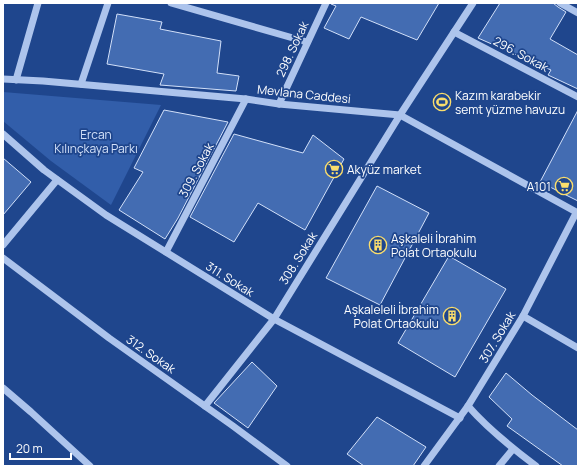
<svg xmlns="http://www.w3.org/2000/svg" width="581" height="469" font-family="Manrope,sans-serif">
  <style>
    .green { fill: #325eaa }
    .building { fill: #436cb2; stroke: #d2e0f9 }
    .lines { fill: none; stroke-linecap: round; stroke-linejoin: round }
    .minor { stroke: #adc4ec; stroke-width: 7 }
    .labels { text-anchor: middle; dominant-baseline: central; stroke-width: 3.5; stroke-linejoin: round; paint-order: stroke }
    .street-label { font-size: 12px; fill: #fff; stroke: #1f468d }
    .poi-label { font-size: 12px; fill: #fff; stroke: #1f468d; text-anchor: start }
    .park-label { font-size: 12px; fill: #d2e0f9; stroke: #1f468d }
  </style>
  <rect width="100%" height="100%" fill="#1f468d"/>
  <polygon class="green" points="3,92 161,105 111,205 51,161 3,121"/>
  <g class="building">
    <polygon points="331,3 439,3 417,40 361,17 349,39 324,28 336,6 331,4"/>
    <polygon points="500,3 553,3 558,7 566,12 550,39 578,55 578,89 548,75 551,70 478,38"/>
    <polygon points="117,14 162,22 160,29 221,41 217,73 239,76 236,91 160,85 164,74 107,64"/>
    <polygon points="164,110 228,122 178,218 165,239 119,210 143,172 134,168"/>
    <polygon points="578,110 578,201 540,182"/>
    <polygon points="234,134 303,153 313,135 344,159 305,230 258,203 234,242 190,217"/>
    <polygon points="3,158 31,182 3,215"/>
    <polygon points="377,186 429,213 380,305 326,278"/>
    <polygon points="449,256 506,289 455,377 398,343"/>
    <polygon points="252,362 277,386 248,428 214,403"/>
    <polygon points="506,373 532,395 578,430 578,466 563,466 507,426 512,419 489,397"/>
    <polygon points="377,417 426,447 413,466 364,466 347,454"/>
  </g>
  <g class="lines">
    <g class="minor">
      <polyline points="171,3 307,42"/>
      <polyline points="560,3 578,13"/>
      <polyline points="454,32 578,97"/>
      <polyline points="3,79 43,81 246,99 279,104 400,115 578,213"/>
      <polyline points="16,80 38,3"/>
      <polyline points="81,84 108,3"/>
      <polyline points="279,104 326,3"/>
      <polyline points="3,134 44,170 106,215 274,319 460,418"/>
      <polyline points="3,245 57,180"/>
      <polyline points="166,252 246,99"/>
      <polyline points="3,258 109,338 233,426 287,466"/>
      <polyline points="523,316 578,348"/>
      <polyline points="3,388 31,412 90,466"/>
      <polyline points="205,406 274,319 400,115 473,3"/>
      <path d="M 468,406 C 488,429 512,448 536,466"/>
      <polyline points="424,466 468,406 523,316 576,213"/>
      <polyline points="499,466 513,449"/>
    </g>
  </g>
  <defs>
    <symbol id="stadium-ring" viewBox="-11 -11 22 22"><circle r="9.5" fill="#1f468d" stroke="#fadd6c" stroke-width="1.5"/><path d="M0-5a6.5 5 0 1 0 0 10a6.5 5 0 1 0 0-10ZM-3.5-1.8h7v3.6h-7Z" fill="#fadd6c"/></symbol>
    <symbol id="supermarket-ring" viewBox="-11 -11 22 22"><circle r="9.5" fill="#1f468d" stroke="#fadd6c" stroke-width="1.5"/><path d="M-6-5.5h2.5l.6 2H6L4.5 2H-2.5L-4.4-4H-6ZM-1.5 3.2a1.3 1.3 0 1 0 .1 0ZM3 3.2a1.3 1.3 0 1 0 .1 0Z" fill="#fadd6c"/></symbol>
    <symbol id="building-ring" viewBox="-11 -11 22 22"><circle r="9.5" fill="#1f468d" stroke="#fadd6c" stroke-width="1.5"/><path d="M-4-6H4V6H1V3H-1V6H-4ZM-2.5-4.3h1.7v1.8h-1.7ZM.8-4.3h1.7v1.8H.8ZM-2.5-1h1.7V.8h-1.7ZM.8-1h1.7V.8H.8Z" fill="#fadd6c"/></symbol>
  </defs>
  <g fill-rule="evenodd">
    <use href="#stadium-ring" x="432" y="92" width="20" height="20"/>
    <use href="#supermarket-ring" x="324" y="159" width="20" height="20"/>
    <use href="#supermarket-ring" x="554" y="176" width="20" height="20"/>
    <use href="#building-ring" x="368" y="235" width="20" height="20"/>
    <use href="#building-ring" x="442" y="306" width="20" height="20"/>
  </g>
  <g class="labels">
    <g class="street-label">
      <text transform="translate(292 49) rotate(-65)">298. Sokak</text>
      <text transform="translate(521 54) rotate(28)">296. Sokak</text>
      <text transform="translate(304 94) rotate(6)">Mevlana Caddesi</text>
      <text transform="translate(196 170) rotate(-62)">309. Sokak</text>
      <text transform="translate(298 258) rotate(-58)">308. Sokak</text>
      <text transform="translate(230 279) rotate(32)">311. Sokak</text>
      <text transform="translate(497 337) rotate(-59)">307. Sokak</text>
      <text transform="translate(151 354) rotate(35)">312. Sokak</text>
    </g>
    <g class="poi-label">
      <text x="455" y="95">Kazım karabekir<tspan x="455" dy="14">semt yüzme havuzu</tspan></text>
      <text x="347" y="169">Akyüz market</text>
      <text x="551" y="186" text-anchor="end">A101</text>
      <text x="391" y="238">Aşkaleli İbrahim<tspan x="391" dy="14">Polat Ortaokulu</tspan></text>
      <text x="439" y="309" text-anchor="end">Aşkaleleli İbrahim<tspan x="439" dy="14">Polat Ortaokulu</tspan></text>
    </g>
    <g class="park-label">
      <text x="96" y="134">Ercan<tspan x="96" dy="14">Kılınçkaya Parkı</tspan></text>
    </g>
  </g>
  <rect width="581" height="469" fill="none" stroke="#ffffff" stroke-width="8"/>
  <path d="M10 453v6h61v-6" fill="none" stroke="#ffffff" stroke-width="2"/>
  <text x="16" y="453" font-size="12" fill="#ffffff" stroke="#1f468d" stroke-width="3" paint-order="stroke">20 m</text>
</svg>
